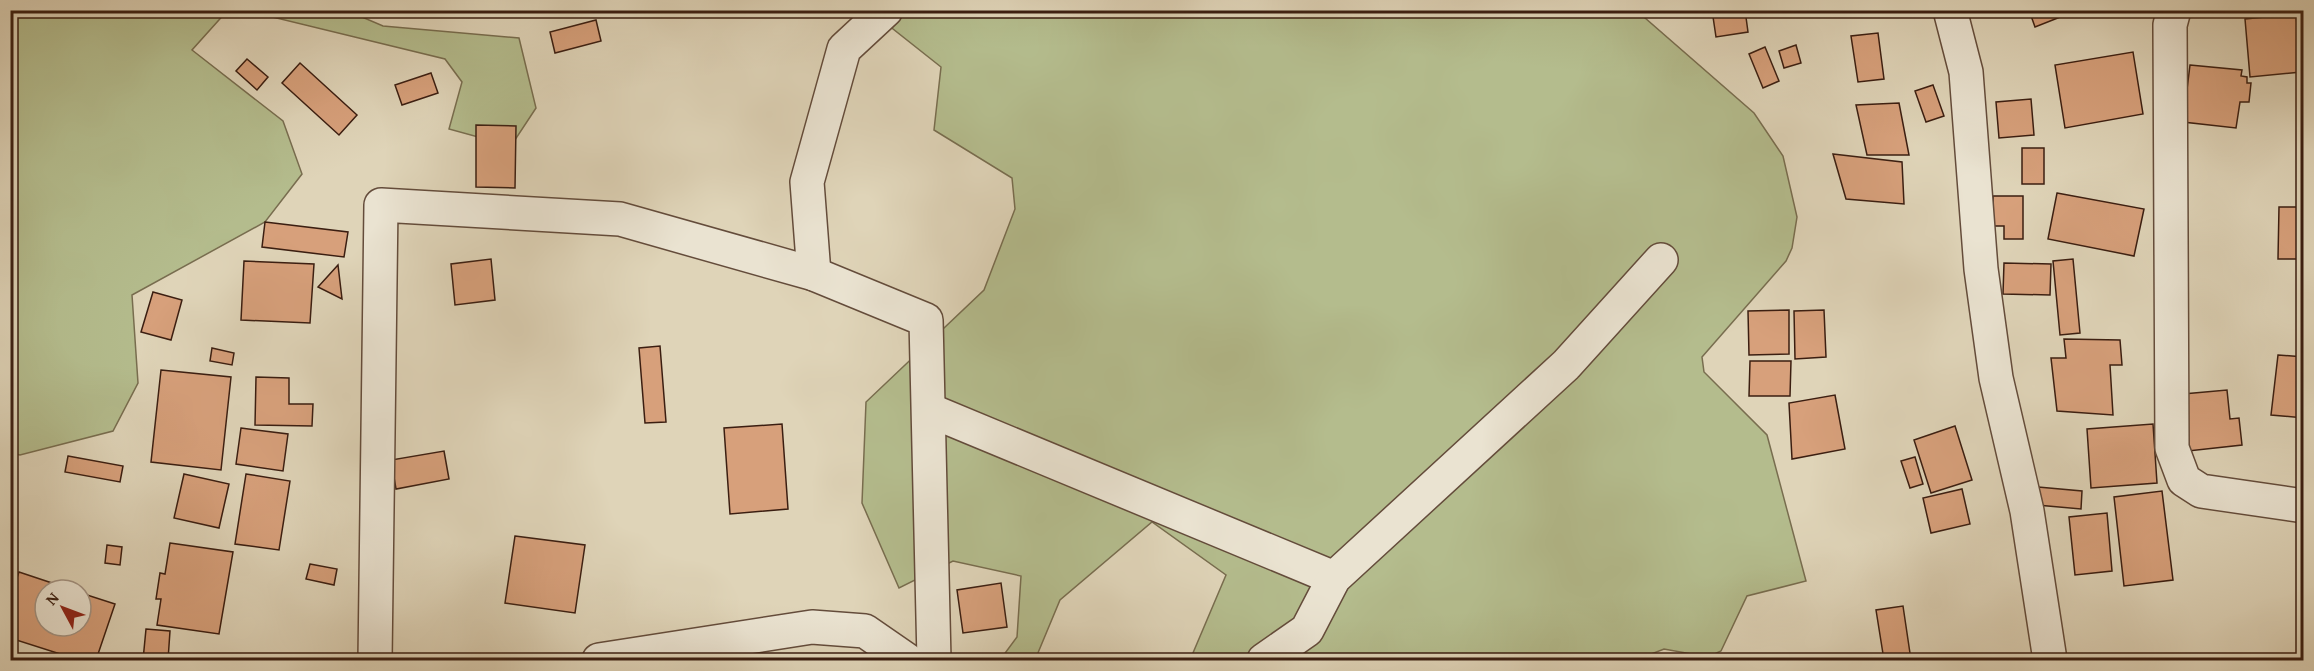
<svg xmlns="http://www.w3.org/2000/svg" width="2314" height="671" font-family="'Gentium Book Plus',serif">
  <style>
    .green { fill: #b4bc8d; stroke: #786d4f; stroke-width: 1.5 }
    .building { fill: #d7a07b; stroke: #3b1e11; stroke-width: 1.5 }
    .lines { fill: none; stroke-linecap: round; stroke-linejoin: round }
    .street-casing { stroke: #644c3b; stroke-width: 36 }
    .street { stroke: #eae3d1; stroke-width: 33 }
  </style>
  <rect width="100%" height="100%" fill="#dfd4b8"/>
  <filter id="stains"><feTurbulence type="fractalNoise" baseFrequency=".00333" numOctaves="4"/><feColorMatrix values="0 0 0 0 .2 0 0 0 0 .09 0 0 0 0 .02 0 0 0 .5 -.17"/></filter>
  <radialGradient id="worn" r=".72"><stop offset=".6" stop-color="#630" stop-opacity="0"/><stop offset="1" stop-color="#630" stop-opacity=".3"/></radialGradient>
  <g class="green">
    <polygon points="10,11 227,11 192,50 283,121 302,174 265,222 132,295 138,383 113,431 20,455 10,453"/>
    <polygon points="248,11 348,11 383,26 519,38 536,108 511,146 449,129 462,82 445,59"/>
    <polygon points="861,11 1637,11 1754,113 1783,156 1797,217 1792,248 1786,261 1702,357 1704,372 1767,435 1806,581 1747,596 1721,651 1708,657 1664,649 1636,660 1190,660 1226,575 1152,522 1060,600 1035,660 1000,660 1017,637 1021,576 953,561 899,588 862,503 866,402 984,290 1015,209 1012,178 934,130 941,67 874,14"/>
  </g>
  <g class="building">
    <polygon points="1712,10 1745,10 1748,32 1716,37"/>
    <polygon points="2029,10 2078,10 2035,27"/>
    <polygon points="2296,14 2301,72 2250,77 2245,19"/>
    <polygon points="596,20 601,41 555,53 550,32"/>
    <polygon points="1878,33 1884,79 1858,82 1851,36"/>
    <polygon points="1796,45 1801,63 1784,68 1779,51"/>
    <polygon points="1765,47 1779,81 1763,88 1749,54"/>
    <polygon points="2133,52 2143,114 2065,128 2055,65"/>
    <polygon points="247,59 268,77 257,90 236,71"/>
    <polygon points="300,63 357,115 339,135 282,83"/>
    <polygon points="2190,65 2242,70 2241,76 2247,77 2247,83 2251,83 2249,102 2240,102 2236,128 2183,122"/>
    <polygon points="431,73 438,93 402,105 395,85"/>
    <polygon points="1933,85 1944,116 1926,122 1915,91"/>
    <polygon points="2031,99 2034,135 1999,138 1996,102"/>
    <polygon points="1899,103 1909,155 1867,155 1856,105"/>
    <polygon points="476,125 516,126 515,188 476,187"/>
    <rect x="2022" y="148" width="22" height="36"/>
    <polygon points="1833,154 1902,162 1904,204 1846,199"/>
    <polygon points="2057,193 2144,209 2134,256 2048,239"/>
    <polygon points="1993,196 2023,196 2023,239 2004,239 2004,226 1993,226"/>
    <polygon points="2279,207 2304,207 2304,259 2278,259"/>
    <polygon points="265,222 348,232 344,257 262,247"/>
    <polygon points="491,259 495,300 455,305 451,264"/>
    <polygon points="2073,259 2080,333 2060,335 2053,261"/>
    <polygon points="244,261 314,264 310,323 241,320"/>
    <polygon points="2004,263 2051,264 2050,295 2003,294"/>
    <polygon points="338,265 342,299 318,287"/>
    <polygon points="153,292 182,300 171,340 141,332"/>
    <polygon points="1789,310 1789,354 1749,355 1748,311"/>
    <polygon points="1824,310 1826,357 1795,359 1794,311"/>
    <polygon points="2064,339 2120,340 2122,365 2110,365 2113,415 2057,411 2051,358 2066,358"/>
    <polygon points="660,346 666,422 645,423 639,348"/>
    <polygon points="212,348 234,353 232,365 210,361"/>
    <polygon points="2278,355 2304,357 2304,418 2271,415"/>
    <polygon points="1750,361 1791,361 1790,396 1749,396"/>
    <polygon points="161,370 231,377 221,470 151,462"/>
    <polygon points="256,377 289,378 289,404 313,404 312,426 255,425"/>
    <polygon points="2227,390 2230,419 2239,418 2242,445 2179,452 2172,395"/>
    <polygon points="1835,395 1845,449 1792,459 1789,403"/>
    <polygon points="782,424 788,509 730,514 724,428"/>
    <polygon points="2153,424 2157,483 2091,488 2087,429"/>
    <polygon points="1955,426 1972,480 1931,493 1914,440"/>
    <polygon points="241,428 288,434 283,471 236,464"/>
    <polygon points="444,451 449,479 396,489 391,460"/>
    <polygon points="68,456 123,466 120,482 65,472"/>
    <polygon points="1915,457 1923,484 1910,488 1901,461"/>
    <polygon points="184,474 229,484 219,528 174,518"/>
    <polygon points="246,474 290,481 279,550 235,544"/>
    <polygon points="2038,487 2082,491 2081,509 2037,505"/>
    <polygon points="1962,489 1970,524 1931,533 1923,498"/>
    <polygon points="2162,491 2173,580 2124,586 2114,497"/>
    <polygon points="2107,513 2112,571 2075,575 2069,517"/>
    <polygon points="515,536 585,545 575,613 505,603"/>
    <polygon points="170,543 233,552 219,634 157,625 161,599 156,599 160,573 165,574"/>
    <polygon points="107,545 122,547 120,565 105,563"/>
    <polygon points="310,564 337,569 334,585 306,579"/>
    <polygon points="19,572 73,590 45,590 45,626 81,626 81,593 115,604 96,660 79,660 10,638 10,598"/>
    <polygon points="1001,583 1007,627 963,633 957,590"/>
    <polygon points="1903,606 1911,660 1884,660 1876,610"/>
    <polygon points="146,629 170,631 168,660 143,660"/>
    <polygon points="2060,655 2112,660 2061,660"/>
  </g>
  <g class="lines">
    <defs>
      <g id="street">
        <polyline points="1950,10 1966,72 1981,269 1996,378 2027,511 2050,660"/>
        <polyline points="2174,10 2170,25 2172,448 2184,480 2201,491 2304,506"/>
        <polyline points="814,274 807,182 844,49 886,10"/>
        <polyline points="929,410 1334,578"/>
        <polyline points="375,660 381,205 620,219 814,274 926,320 934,660"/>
        <polyline points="599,660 812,627 865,631 907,660"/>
        <polyline points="1264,660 1307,630 1334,578 1566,365 1661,260"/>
      </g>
    </defs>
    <use href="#street" class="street-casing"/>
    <use href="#street" class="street"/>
  </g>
  <rect width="2314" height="671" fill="none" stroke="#dfd4b8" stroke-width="36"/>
  <rect x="12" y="12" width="2290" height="647" fill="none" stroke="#3b1e11" stroke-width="3"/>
  <rect x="18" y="18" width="2278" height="635" fill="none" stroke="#3b1e11" stroke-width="1.5"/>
  <g transform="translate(63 608) rotate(311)"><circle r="28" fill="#eae3d1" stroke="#a49484" stroke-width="1.5"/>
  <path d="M0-4.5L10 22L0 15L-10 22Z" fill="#8f2418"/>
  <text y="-9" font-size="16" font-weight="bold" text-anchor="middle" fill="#3b1e11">N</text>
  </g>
  <rect width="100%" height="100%" filter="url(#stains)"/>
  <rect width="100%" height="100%" fill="url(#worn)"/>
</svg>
